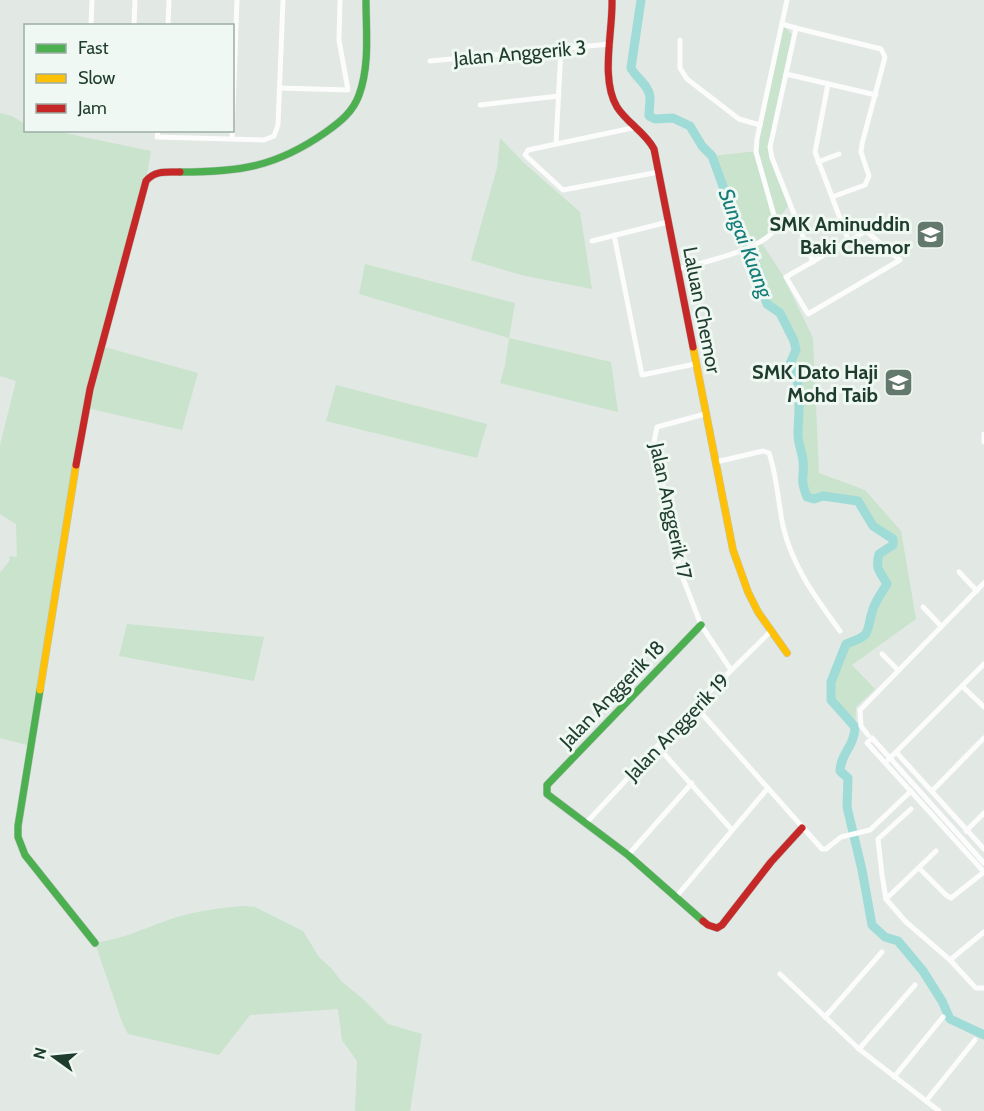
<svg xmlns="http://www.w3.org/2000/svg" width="984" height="1111" font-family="Cabin,sans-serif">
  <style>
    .green { fill: #c9e3cc }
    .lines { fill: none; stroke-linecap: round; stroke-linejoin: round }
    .river { stroke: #9fdbd7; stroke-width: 9 }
    .fast-casing { stroke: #bbc5bf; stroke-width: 8 }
    .slow-casing { stroke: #bbc5bf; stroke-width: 8 }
    .jam-casing { stroke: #bbc5bf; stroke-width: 8 }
    .street { stroke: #fbfcfb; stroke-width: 5 }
    .fast { stroke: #4caf50; stroke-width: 7 }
    .slow { stroke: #ffc107; stroke-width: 7 }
    .jam { stroke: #c62828; stroke-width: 7 }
    .labels { text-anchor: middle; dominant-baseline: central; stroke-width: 6; stroke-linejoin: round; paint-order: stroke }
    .street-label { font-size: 20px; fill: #1f3d2e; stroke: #eff8f2 }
    .poi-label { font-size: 20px; font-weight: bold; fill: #1f3d2e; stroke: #eff8f2; text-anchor: end }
    .water-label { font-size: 21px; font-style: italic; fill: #147d79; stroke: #eff8f2 }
  </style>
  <rect width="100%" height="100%" fill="#e2e8e4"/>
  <g class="green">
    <path d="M 783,25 L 792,35 L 769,146 L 774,170 L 788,206 L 761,242 L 782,274 L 813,338 L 819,473 L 865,490 L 901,531 L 916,619 L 852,665 L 875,689 L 856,707 L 855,727 L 831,700 L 831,682 L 846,644 C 874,634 865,633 873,609 C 876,600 882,592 887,584 C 880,571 875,570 879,554 L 893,545 L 893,539 L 873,526 L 858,501 L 824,496 L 814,499 L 807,497 C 799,477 805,478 803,461 C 802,451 798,444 798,434 C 798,417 804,378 789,366 L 796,349 L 780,313 L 767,304 L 763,293 L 762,279 L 725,192 L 712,156 L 758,151 L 758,139 Z"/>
    <polygon points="0,113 12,116 25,124 26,130 55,131 151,151 146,181 101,346 198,373 182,430 87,408 31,746 0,738 0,573 10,560 9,556 17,557 16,524 0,514 0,445 16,381 0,376"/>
    <polygon points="500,138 524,163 580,212 592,289 521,275 471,260 497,168"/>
    <polygon points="365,264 515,303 509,338 611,362 618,412 500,383 505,365 509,338 359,294"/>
    <polygon points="336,385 487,424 477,458 326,421"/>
    <polygon points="127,624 264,637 254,681 119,656"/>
    <path d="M 242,906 L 255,907 L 303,931 L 319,957 L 332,969 L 341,981 L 363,999 L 388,1024 L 422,1034 L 410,1111 L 355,1111 L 357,1061 L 342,1040 L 338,1009 L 250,1015 L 219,1055 L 128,1034 L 122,1022 L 95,943 C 124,939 149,926 177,917 C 198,911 220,908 242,906 Z"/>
  </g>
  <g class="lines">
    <path class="river" d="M 641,0 L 631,68 C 636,78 649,85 650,97 C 650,103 649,110 649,116 L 655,119 L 673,118 L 690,126 L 702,146 L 712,156 L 725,192 L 762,279 L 763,293 L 767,304 L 780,313 L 794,341 L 796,350 L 789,366 C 804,378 798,417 798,434 C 798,444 802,451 803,461 C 805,478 799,477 807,497 L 814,499 L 823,496 L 858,501 L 873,526 L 893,539 L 893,545 L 879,554 C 875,570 880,571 887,584 C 882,592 876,600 873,609 C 865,633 874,634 846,644 L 831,682 L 831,700 L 855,727 C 854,748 841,752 840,771 L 848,778 L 847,807 L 862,870 L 872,925 L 885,937 L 898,941 L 923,971 L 942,1001 L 950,1019 L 984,1035"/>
    <defs>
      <g id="fast">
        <path d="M 180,172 C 240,172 276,167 326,132 C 340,122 353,112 359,95 C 370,65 366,31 366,0"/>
        <polyline points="701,625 547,785 547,794 628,855 703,921"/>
        <polyline points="40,690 18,826 18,837 25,855 95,943"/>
      </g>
      <g id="slow">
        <polyline points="693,347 733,550 748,592 758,612 787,653"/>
        <polyline points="40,690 76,465"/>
      </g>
      <g id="jam">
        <path d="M 612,0 C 613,31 600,79 617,107 C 627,123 645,132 654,149 L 693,347"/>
        <path d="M 76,465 L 90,389 L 146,181 C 155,170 167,172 180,172"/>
        <polyline points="703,921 708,925 717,928 722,925 771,862 802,828"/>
      </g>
    </defs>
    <use href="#fast" class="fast-casing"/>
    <use href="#slow" class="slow-casing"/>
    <use href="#jam" class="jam-casing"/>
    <g class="street">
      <polyline points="782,24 796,28 770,147 772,158 813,262"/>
      <polyline points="91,26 92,0"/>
      <polyline points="134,26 135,0"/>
      <polyline points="168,26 169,0"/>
      <polyline points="796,28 881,49 885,57 862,144 861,152 869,176 865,185 832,197"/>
      <polyline points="680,40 680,68 687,79 739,119 760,125"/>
      <polyline points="430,61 610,44"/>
      <polyline points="786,74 876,95"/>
      <polyline points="828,84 815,152 849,242"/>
      <polyline points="280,88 348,90 339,40 340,0"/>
      <polyline points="480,105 559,96"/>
      <polyline points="637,127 528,150 525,155 563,190 659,172"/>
      <polyline points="158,130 157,137 264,140 274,136 278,125 283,0"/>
      <polyline points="232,138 237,0"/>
      <polyline points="556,144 561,48"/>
      <polyline points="818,162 839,154"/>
      <polygon points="866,231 900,260 808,314 786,277"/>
      <polyline points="614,235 642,375 695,364"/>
      <polyline points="592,241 668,222"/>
      <path d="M 678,269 C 701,263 767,249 777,226 L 756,152 L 757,139 L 787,0"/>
      <polyline points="705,414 657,427 654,442 681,573 701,625 731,670"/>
      <polyline points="984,434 984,442"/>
      <path d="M 716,462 L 763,451 L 769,453 C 777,476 778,502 783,526 C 792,566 816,598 840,631"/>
      <polyline points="959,572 977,591"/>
      <polyline points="923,607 941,626"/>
      <polyline points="882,654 898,670"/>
      <polyline points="962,686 984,707"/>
      <polyline points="695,706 822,849 826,849 841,837 870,830 911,791"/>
      <polyline points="868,735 861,726 860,710 984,583"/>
      <polyline points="657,746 732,830"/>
      <polyline points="896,752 984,849"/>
      <polyline points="888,760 984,664"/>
      <polyline points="932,791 984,738"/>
      <polyline points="911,809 878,839 882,875 886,899 905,921 950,960 973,985 976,988 984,988"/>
      <polyline points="586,823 695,706 770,632"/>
      <polyline points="966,831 984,813"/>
      <polyline points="628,855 692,783"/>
      <polyline points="984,863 872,738 867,743 984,872"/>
      <polyline points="919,868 946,895 951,898 984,872"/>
      <polyline points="676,897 768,788"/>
      <polyline points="886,899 936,851"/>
      <polyline points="950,960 984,932"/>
      <polyline points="780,974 859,1049 939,1111"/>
      <polyline points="825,1017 882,952"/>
      <polyline points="859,1049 915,985"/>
      <polyline points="894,1077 943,1017"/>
      <polyline points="926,1101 975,1040"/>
    </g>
    <use href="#fast" class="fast"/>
    <use href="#slow" class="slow"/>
    <use href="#jam" class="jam"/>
  </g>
  <defs>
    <symbol id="school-square" viewBox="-11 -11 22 22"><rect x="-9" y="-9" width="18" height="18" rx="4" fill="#63796e" stroke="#eff8f2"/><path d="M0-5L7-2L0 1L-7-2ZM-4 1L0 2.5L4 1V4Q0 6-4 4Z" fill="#fff"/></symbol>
  </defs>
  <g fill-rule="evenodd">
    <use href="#school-square" x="914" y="218" width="33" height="33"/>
    <use href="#school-square" x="882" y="366" width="33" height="33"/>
  </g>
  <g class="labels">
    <g class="street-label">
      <text transform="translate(520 53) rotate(-5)">Jalan Anggerik 3</text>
      <text transform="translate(702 310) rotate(79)">Laluan Chemor</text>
      <text transform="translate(671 511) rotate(78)">Jalan Anggerik 17</text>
      <text transform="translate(612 694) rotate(-46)">Jalan Anggerik 18</text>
      <text transform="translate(677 727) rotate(-46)">Jalan Anggerik 19</text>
    </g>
    <g class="poi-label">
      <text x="910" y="224">SMK Aminuddin<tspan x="910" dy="23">Baki Chemor</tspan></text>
      <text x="878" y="372">SMK Dato Haji<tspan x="878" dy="23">Mohd Taib</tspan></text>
    </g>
    <g class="water-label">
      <text transform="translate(746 243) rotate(69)">Sungai Kuang</text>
    </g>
  </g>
  <rect x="24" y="24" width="210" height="108" fill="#eff8f2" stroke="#9cada4" stroke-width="1.5"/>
  <rect x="36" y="44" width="30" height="9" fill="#4caf50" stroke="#9cada4" stroke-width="1.5"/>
  <text x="78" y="54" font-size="18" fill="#1f3d2e">Fast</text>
  <rect x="36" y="74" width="30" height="9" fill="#ffc107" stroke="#9cada4" stroke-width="1.5"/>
  <text x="78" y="84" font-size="18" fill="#1f3d2e">Slow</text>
  <rect x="36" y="104" width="30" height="9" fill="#c62828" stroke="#9cada4" stroke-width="1.5"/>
  <text x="78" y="114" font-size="18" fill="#1f3d2e">Jam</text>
  <g transform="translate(54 1057) rotate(285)" stroke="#eff8f2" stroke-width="4.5" paint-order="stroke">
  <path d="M0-4.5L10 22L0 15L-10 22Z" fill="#1f3d2e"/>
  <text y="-9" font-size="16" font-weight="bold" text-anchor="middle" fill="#1f3d2e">N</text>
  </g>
</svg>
